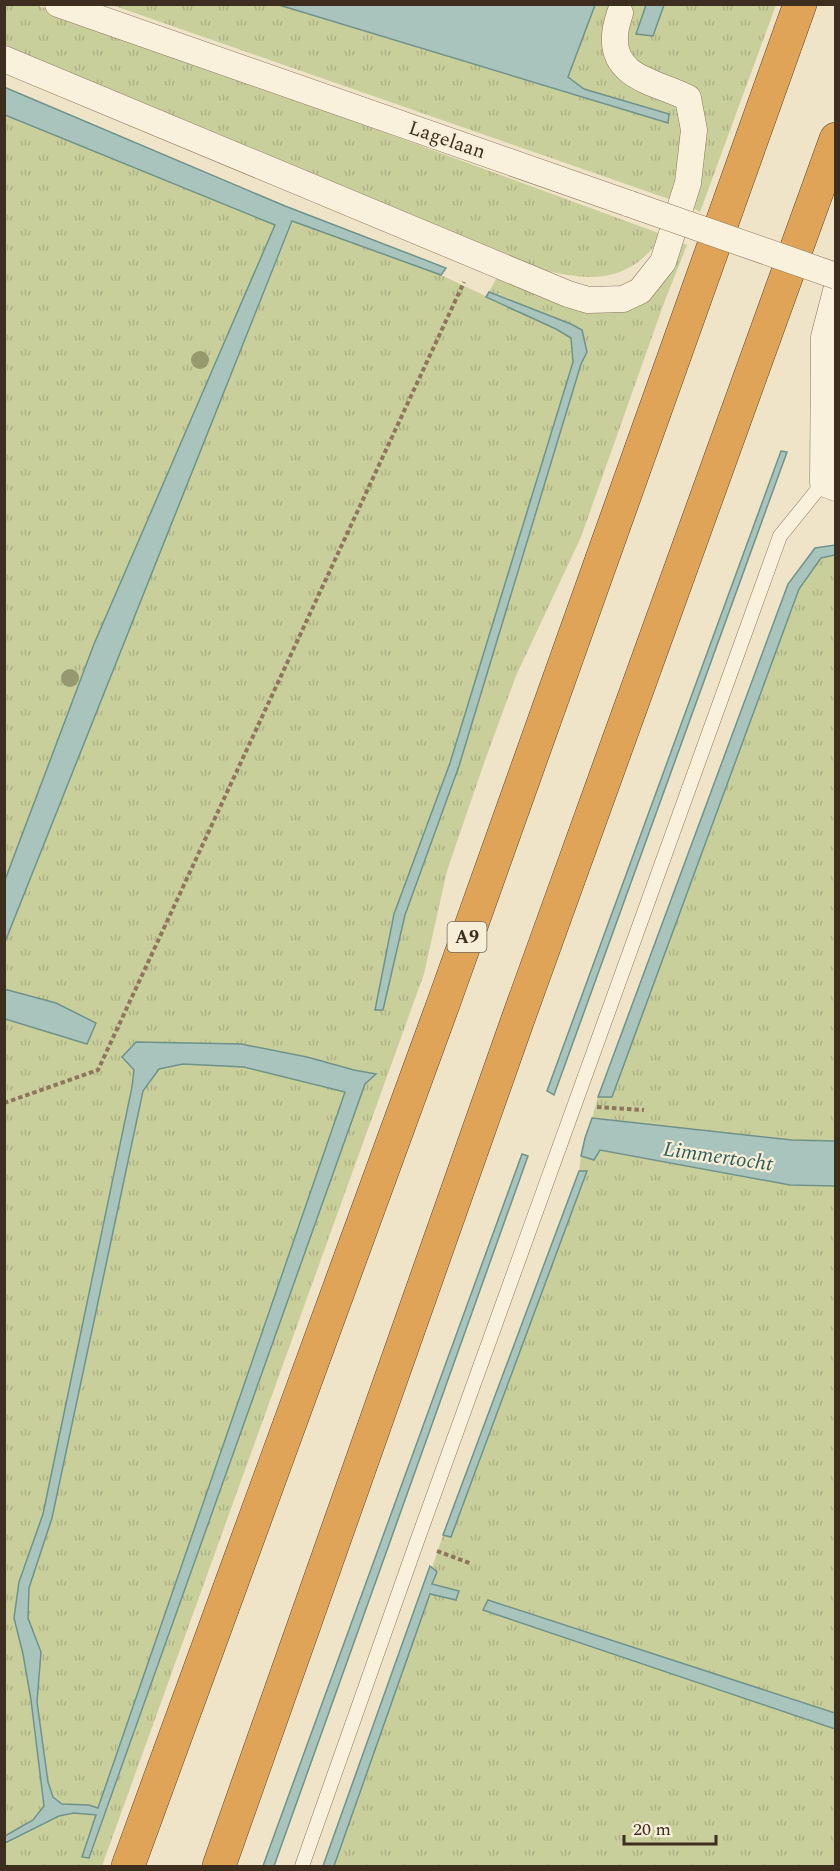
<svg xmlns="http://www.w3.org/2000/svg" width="840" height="1871" font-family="Spectral,serif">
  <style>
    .grass { fill: url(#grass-tufts) }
    .water { fill: #a9c4bc; stroke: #6f938a; stroke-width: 1.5; fill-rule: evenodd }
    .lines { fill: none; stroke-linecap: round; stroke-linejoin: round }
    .lane-casing { stroke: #8d765c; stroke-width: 15 }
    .street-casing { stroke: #8d765c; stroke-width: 27 }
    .highway-casing { stroke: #5b4430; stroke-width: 34 }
    .path { stroke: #8d765c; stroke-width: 4; stroke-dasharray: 4.5 3; stroke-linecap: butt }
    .lane { stroke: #faf1dc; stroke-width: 14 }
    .street { stroke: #faf1dc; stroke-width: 26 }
    .highway { stroke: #e0a458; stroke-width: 33 }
    .street-bridge-casing { stroke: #8d765c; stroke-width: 27; stroke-linecap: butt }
    .street-bridge { stroke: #faf1dc; stroke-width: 26 }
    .tree { fill: #96986f }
    .labels { text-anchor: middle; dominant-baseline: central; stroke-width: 4.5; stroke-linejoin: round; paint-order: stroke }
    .shield { fill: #f7eed8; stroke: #756857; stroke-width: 1.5 }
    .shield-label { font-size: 18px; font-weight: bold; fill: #3d2e20 }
    .street-label { font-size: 20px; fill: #3d2e20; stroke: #f7eed8 }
    .water-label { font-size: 21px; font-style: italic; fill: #2f5d5a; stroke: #f7eed8 }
  </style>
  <defs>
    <pattern id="grass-tufts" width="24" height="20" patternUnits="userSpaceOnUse" patternTransform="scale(1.5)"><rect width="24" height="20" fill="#c9cf9b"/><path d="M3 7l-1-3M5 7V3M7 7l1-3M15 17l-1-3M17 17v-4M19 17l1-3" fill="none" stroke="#aeb285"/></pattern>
  </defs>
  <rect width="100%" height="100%" fill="#f0e4c8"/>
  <g class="grass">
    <path d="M 5,5 L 36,5 L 664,235 C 656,244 648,255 638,262 C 609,283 579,278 547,271 L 5,45 Z"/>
    <polygon points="112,5 279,5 667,123 669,114 584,89 568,77 595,5 646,5 636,33 653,35 664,5 776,5 700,212 689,206"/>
    <polygon points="5,115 275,225 94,644 5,880"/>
    <polygon points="293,221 441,275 556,329 571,338 573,362 450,763 394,914 383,1010 405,915 581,364 587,352 571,324 489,292 498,275 626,305 677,241 687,245 664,303 581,537 516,676 483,766 447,871 424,974 102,1866 5,1866 5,1843 59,1816 74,1813 96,1816 82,1856 90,1857 365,1084 376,1074 163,1044 136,1042 132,1087 43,1514 19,1582 14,1618 23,1654 31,1700 44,1806 33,1820 5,1836 5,1019 87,1044 56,1003 5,989 4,942"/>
    <polygon points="835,555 835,1141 792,1140 592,1118 598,1097 612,1097 799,589 821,557"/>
    <polygon points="183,1064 244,1067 345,1092 98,1808 89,1805 63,1804 53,1797 48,1782 37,1702 41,1652 28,1618 29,1588 52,1518 143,1091 159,1069"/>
    <polygon points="599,1150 790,1185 835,1186 835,1713 489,1600 483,1610 835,1729 835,1866 334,1866 430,1593 457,1600 459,1591 432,1584 437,1572 432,1568 443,1535 451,1537 586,1171 579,1171 581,1156 594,1160"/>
  </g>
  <g class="water">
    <polygon points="279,5 595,5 568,77 584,89 669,114 668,123"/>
    <polygon points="646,5 664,5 653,36 636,34"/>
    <polygon points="4,87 285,206 446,268 441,275 292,221 5,942 5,880 94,644 275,225 5,115"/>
    <polygon points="489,292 571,324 582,330 587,352 581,364 459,766 405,915 383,1010 375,1010 394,914 450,763 573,362 571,338 556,329 486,297"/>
    <polygon points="781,451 787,452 554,1095 547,1091"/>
    <polygon points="835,545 835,555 821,558 799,589 612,1097 598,1097 788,584 815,548"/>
    <polygon points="4,989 56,1003 96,1023 87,1044 5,1019"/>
    <path d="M 136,1042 L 241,1044 L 307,1057 L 354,1070 L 376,1074 L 365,1084 L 89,1858 L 82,1857 L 96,1815 L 74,1813 L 59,1816 L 5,1843 L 5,1836 L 33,1820 L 44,1806 L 31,1700 L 23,1654 L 14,1618 L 19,1582 L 43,1514 L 132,1087 L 134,1070 L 122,1057 ZM 183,1064 L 244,1067 L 345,1092 L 98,1808 L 89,1805 L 62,1804 L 53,1797 L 48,1782 L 37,1702 L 41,1652 L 28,1618 L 29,1588 L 52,1518 L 143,1091 L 159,1069 Z"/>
    <polygon points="592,1118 792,1140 835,1141 835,1186 790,1185 600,1150 594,1160 581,1156 585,1138"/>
    <polygon points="522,1154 528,1156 274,1866 263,1866"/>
    <polygon points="579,1171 587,1171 451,1537 443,1535"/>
    <polygon points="430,1566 437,1572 432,1584 459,1591 456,1600 430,1594 334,1866 323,1866"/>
    <polygon points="488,1600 835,1713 835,1729 483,1610"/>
  </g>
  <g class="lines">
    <defs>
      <polyline id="lane" points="302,1866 416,1544 780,536 823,483"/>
      <g id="street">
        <polyline points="58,4 630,204"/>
        <path d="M 4,59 L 568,294 L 588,300 L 623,299 L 640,291 L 663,262 L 688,183 L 694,130 L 688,98 C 660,83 612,79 615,36 C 615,28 618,20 620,13"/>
        <polyline points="836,291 824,337 823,483 836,488"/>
      </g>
      <g id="highway">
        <polyline points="128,1866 445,999 800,4"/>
        <polyline points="219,1866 518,1019 836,139"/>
      </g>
    </defs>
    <use href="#lane" class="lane-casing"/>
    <use href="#street" class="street-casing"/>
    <use href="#highway" class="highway-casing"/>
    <g class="path">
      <polyline points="4,1103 98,1070 464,282"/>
      <polyline points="597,1107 644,1110"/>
      <polyline points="437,1551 472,1564"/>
    </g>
    <use href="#lane" class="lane"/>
    <use href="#street" class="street"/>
    <use href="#highway" class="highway"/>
    <defs>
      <polyline id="street-bridge" points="630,204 836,276"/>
    </defs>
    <use href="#street-bridge" class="street-bridge-casing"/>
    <use href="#street-bridge" class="street-bridge"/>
  </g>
  <g class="tree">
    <circle cx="200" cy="360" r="9"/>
    <circle cx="70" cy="678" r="9"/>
  </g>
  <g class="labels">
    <rect class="shield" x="447.5" y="922" width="39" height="30" rx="4.5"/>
    <g class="shield-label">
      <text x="467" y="937">A9</text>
    </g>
    <g class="street-label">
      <text transform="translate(447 140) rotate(19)">Lagelaan</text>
    </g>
    <g class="water-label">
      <text transform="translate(718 1157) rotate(8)">Limmertocht</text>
    </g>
  </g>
  <rect width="840" height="1871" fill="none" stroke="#3d2e20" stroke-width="12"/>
  <path d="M624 1835v9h92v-9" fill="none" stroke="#3d2e20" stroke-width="3"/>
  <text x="633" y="1835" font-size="18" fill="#3d2e20" stroke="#f7eed8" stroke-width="4.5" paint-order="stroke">20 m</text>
</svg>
